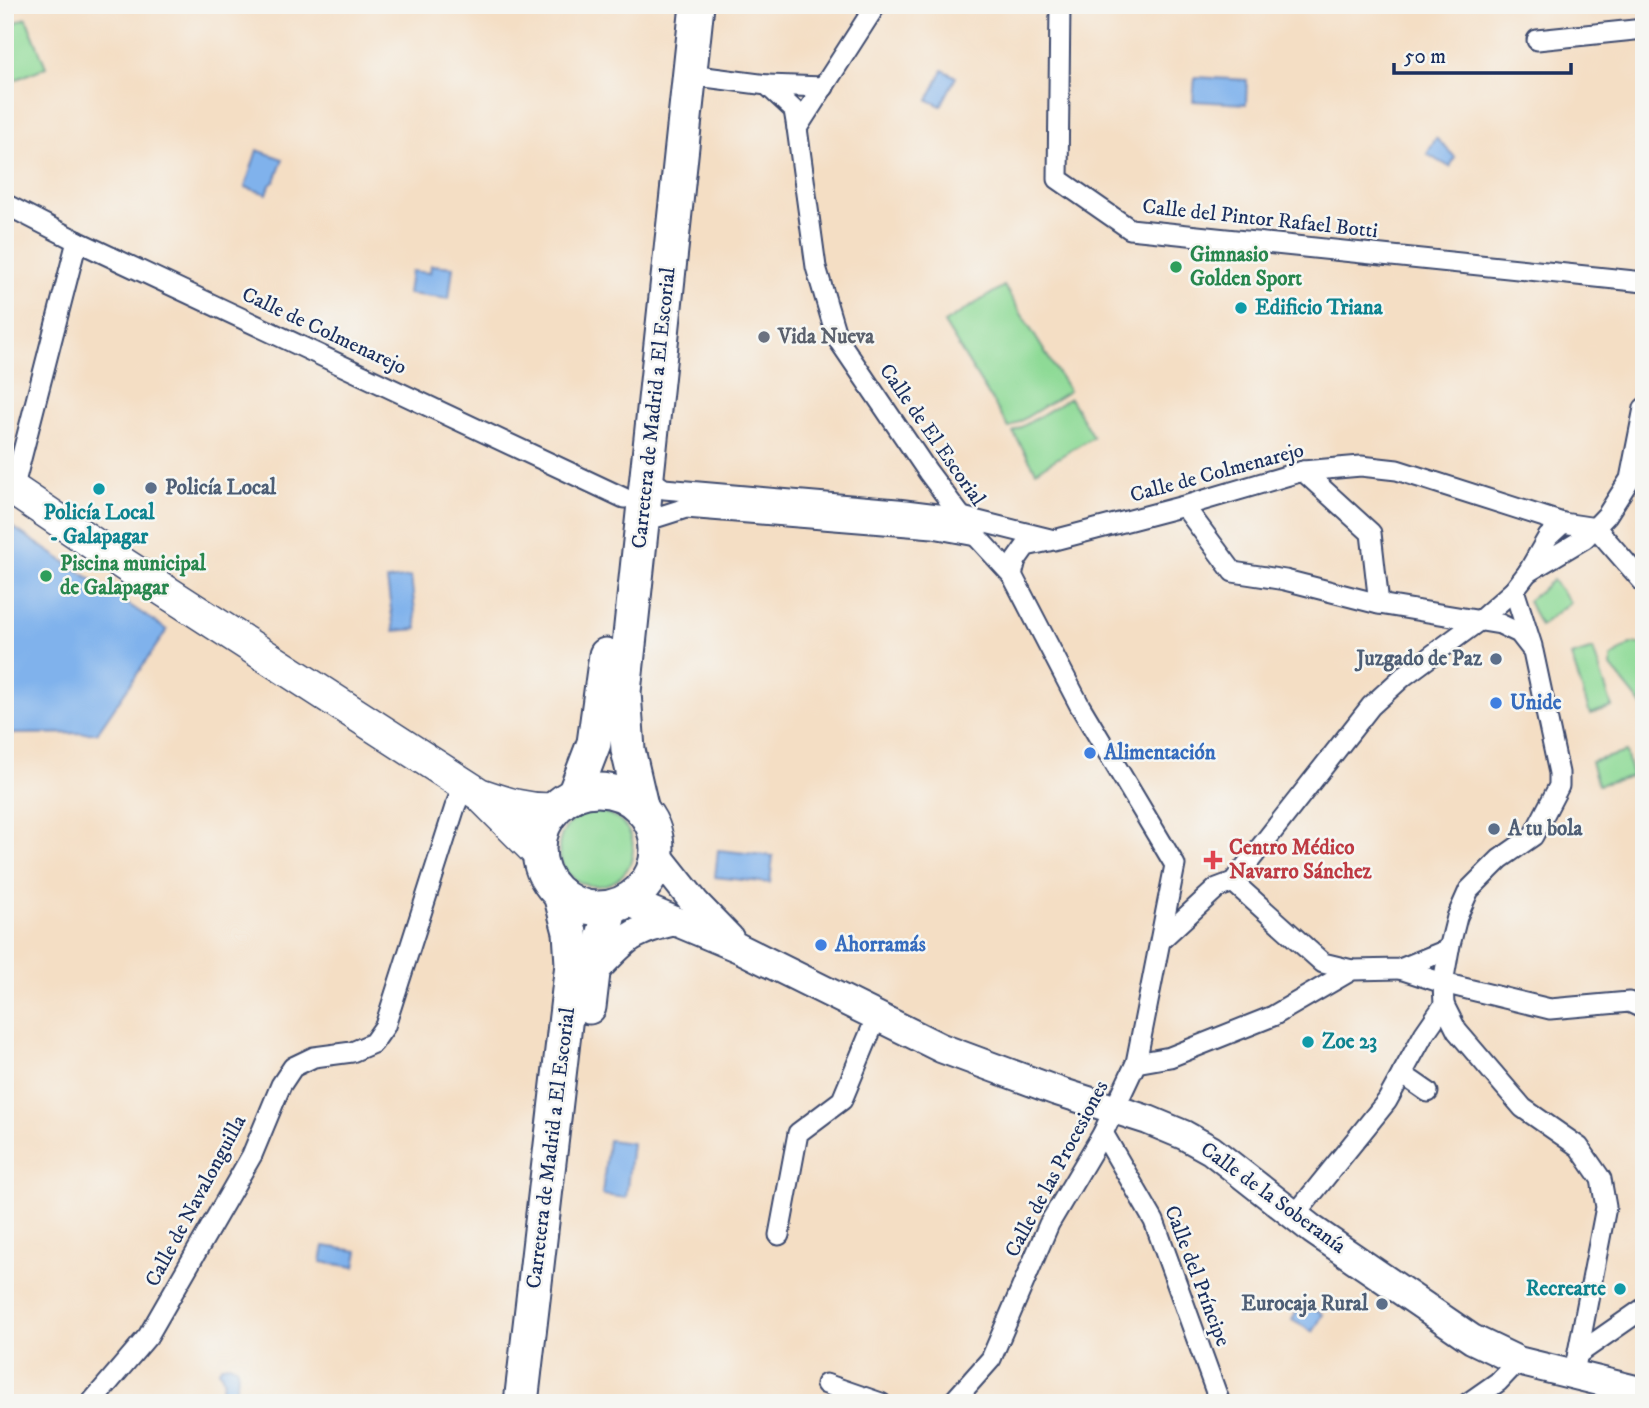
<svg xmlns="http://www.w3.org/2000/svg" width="1649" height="1408" font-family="'IM FELL DW Pica',serif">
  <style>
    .green { fill: #8eda96; stroke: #54847a; stroke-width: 2 }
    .water { fill: #80b2ec; stroke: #4e70a5; stroke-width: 2 }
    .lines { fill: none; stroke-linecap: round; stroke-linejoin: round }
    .minor-casing { stroke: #3c496d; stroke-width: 23 }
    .secondary-casing { stroke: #3c496d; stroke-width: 32 }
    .primary-casing { stroke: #3c496d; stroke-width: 35 }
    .trunk-casing { stroke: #3c496d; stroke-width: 37 }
    .minor { stroke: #fff; stroke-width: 19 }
    .secondary { stroke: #fff; stroke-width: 28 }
    .primary { stroke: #fff; stroke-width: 32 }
    .trunk { stroke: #fff; stroke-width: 33 }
    .leisure-dot { fill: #2e9e5b; stroke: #f6f6f2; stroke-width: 2.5 }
    .culture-dot { fill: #0f9aa8; stroke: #f6f6f2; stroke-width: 2.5 }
    .worship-dot { fill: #6b7280; stroke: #f6f6f2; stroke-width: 2.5 }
    .service-dot { fill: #5c6f8a; stroke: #f6f6f2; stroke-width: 2.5 }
    .shop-dot { fill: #3f7fe0; stroke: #f6f6f2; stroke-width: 2.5 }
    .health-dot { fill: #e0444e; stroke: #f6f6f2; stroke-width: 2.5 }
    .labels { text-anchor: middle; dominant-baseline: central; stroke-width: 5; stroke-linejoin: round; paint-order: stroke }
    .street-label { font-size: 21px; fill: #1b2f5e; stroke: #f6f6f2 }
    .leisure-label { font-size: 21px; font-weight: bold; fill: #27864d; stroke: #f6f6f2; text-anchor: start }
    .culture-label { font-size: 21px; font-weight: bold; fill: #0d838f; stroke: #f6f6f2; text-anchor: start }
    .worship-label { font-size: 21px; font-weight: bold; fill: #5b616d; stroke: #f6f6f2; text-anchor: start }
    .service-label { font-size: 21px; font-weight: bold; fill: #4e5e75; stroke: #f6f6f2; text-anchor: start }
    .shop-label { font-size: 21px; font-weight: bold; fill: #366cbe; stroke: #f6f6f2; text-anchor: start }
    .health-label { font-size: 21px; font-weight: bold; fill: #be3a42; stroke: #f6f6f2; text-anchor: start }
  </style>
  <rect width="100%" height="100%" fill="#f6f6f2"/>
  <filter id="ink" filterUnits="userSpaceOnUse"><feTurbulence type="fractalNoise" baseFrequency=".0143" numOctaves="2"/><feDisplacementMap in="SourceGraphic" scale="14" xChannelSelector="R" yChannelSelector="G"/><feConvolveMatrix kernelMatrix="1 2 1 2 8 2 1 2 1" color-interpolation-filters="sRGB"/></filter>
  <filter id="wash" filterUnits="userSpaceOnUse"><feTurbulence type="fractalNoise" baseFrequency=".00686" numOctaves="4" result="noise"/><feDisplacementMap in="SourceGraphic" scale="28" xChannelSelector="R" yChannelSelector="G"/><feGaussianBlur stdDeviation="1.57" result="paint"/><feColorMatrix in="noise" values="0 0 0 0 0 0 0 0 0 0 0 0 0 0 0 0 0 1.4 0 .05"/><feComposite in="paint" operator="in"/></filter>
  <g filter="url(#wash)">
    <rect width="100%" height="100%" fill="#f4dec4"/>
    <g class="green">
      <polygon points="26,18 46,67 5,84 5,27"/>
      <polygon points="1004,286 1069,391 1009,428 944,323"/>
      <polygon points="1070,398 1093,437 1036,471 1013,432"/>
      <polygon points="1553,580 1570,602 1540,626 1528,601"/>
      <polygon points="1630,644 1640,644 1644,649 1644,708 1611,667 1611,658"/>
      <polygon points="1593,649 1612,707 1590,714 1571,656"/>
      <polygon points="1626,752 1632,776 1598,785 1591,762"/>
      <circle cx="596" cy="849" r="37"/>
    </g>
    <g class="water">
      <polygon points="943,70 956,77 941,106 928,100"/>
      <polygon points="1195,77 1247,80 1246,104 1193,101"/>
      <polygon points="1436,138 1455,157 1450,167 1427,154"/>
      <polygon points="257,150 283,159 275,181 270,185 267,194 245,187"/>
      <polygon points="431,265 453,267 449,299 408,294 411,271 430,273"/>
      <polygon points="5,522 167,630 97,733 5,734"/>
      <polygon points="411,577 417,629 394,631 387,580"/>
      <polygon points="718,850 773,856 770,883 715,877"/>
      <polygon points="608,1140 632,1143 626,1198 602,1195"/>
      <polygon points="324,1246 358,1251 355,1267 321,1262"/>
      <polygon points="1302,1301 1323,1314 1313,1332 1292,1320"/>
      <path d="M 229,1364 L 236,1367 C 241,1379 235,1393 226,1401 L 220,1396 L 224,1380 L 219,1370 L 222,1365 Z"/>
    </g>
  </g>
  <g filter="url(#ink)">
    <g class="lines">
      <defs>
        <g id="minor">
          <polyline points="876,5 797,128 816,267 837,338 928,472 976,536 1012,575 1080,706 1175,865 1136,1063 1103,1133 1049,1224 991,1359 952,1403"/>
          <polyline points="1060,5 1058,179 1130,229 1644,282"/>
          <polyline points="1537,40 1644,29"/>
          <polyline points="690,75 767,85"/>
          <polyline points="797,128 794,110 767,85 824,87"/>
          <polyline points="5,204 77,241 624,498"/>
          <polyline points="1303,471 1371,533 1379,604"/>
          <polyline points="646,477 664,489 897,509 962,517 1054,540 1184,506 1303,471 1361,466 1397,470 1563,523 1596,528"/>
          <polyline points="13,490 77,241"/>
          <polyline points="1184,506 1233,572 1285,580 1379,604 1500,624 1519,633 1533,651 1559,773 1559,786 1533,836 1500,859 1469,890 1457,917 1449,949 1443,983 1444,1005 1424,1034 1387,1101 1295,1215"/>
          <polyline points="642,522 686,508 933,528 976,536"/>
          <polyline points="1563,523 1548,537 1528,572 1585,538 1607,515 1630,479 1644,408"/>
          <polyline points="1596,528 1644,583"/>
          <polyline points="1012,575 1016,560 1026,546 1049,541"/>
          <polyline points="1514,590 1532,646"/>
          <polyline points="1233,882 1323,963 1352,970"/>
          <polyline points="1162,939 1217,888 1233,882 1371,706 1404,676 1480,620 1514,590 1528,572"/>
          <polyline points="1400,969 1443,983 1550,1009 1629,1002 1644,1009"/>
          <polyline points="1444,1005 1457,1031 1523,1108 1579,1147 1601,1179 1606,1207 1574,1373"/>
          <polyline points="1136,1063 1170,1057 1273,1016 1352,970 1400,969 1449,949"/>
          <polyline points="1402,1074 1428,1092"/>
          <polyline points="1103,1133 1154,1221 1220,1403"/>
          <polyline points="779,1235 798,1133 842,1100 877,1016"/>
          <polyline points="1578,1354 1644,1308"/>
          <polyline points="826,1384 881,1403"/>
          <polyline points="91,1403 148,1336 252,1155 281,1085 293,1067 314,1057 352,1052 373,1043 385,1026 455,807 464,785"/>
          <polyline points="1468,1403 1498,1382 1518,1361"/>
        </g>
        <g id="secondary">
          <polyline points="657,855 695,903 729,938"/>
          <polyline points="627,901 739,948 941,1048 1057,1091 1148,1120 1184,1135 1211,1150 1313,1230 1472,1339 1518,1361 1644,1392"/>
          <path d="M 593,973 C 624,940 629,931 675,921"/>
        </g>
        <g id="primary">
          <path d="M 5,484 L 125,565 L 479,794 C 505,803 527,811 555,809"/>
          <polyline points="485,800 540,855"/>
        </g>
        <g id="trunk">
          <circle cx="598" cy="849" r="59"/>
          <polyline points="574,795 594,743 606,655"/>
          <polyline points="642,810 628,750 624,692 697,5"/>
          <polyline points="589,1007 593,973 611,907"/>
          <polyline points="521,1403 572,964 570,932 560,894"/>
        </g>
      </defs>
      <use href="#minor" class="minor-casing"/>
      <use href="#secondary" class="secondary-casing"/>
      <use href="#primary" class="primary-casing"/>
      <use href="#trunk" class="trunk-casing"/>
      <use href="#minor" class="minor"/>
      <use href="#secondary" class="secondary"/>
      <use href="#primary" class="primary"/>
      <use href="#trunk" class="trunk"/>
    </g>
  </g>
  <g class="leisure-dot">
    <circle cx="1176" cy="267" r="7"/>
    <circle cx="46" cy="576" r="7"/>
  </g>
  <g class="culture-dot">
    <circle cx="1241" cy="308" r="7"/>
    <circle cx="99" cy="489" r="7"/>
    <circle cx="1308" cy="1042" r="7"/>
    <circle cx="1620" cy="1289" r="7"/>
  </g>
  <circle class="worship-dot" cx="764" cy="337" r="7"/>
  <g class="service-dot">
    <circle cx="151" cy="488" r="7"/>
    <circle cx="1496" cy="659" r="7"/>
    <circle cx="1494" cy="829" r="7"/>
    <circle cx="1382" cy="1304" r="7"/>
  </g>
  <g class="shop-dot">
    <circle cx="1496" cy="703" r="7"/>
    <circle cx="1090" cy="753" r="7"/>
    <circle cx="821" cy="945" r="7"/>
  </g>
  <path class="health-dot" d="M1209.5 849.5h7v7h7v7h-7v7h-7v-7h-7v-7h7z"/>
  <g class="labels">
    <g class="street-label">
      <text transform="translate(1260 219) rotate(6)">Calle del Pintor Rafael Botti</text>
      <text transform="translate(324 331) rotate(25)">Calle de Colmenarejo</text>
      <text transform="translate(654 408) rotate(-84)">Carretera de Madrid a El Escorial</text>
      <text transform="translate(932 435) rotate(55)">Calle de El Escorial</text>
      <text transform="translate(1217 473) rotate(-15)">Calle de Colmenarejo</text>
      <text transform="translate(551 1148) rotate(-83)">Carretera de Madrid a El Escorial</text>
      <text transform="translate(1057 1169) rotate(-62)">Calle de las Procesiones</text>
      <text transform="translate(1273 1198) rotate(36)">Calle de la Soberanía</text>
      <text transform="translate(196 1201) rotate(-62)">Calle de Navalonguilla</text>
      <text transform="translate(1197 1276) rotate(69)">Calle del Príncipe</text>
    </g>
    <g class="leisure-label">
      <text x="1190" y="255">Gimnasio<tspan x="1190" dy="24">Golden Sport</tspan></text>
      <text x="60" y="564">Piscina municipal<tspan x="60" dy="24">de Galapagar</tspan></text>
    </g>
    <g class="culture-label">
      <text x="1255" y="308">Edificio Triana</text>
      <text x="99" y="513" text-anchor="middle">Policía Local<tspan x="99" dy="24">- Galapagar</tspan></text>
      <text x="1322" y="1042">Zoe 23</text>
      <text x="1606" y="1289" text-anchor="end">Recrearte</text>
    </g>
    <g class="worship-label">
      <text x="778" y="337">Vida Nueva</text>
    </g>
    <g class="service-label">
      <text x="165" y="488">Policía Local</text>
      <text x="1482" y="659" text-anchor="end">Juzgado de Paz</text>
      <text x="1508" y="829">A tu bola</text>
      <text x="1368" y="1304" text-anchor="end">Eurocaja Rural</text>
    </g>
    <g class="shop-label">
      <text x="1510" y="703">Unide</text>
      <text x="1104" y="753">Alimentación</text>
      <text x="835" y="945">Ahorramás</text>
    </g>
    <g class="health-label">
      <text x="1229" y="848">Centro Médico<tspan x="1229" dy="24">Navarro Sánchez</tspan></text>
    </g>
  </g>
  <rect width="1649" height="1408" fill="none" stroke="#f6f6f2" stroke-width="28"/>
  <path d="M1394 63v10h177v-10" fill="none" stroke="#1b2f5e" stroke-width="3.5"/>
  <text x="1404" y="63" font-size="21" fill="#1b2f5e" stroke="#f6f6f2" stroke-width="5" paint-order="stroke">50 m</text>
</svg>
